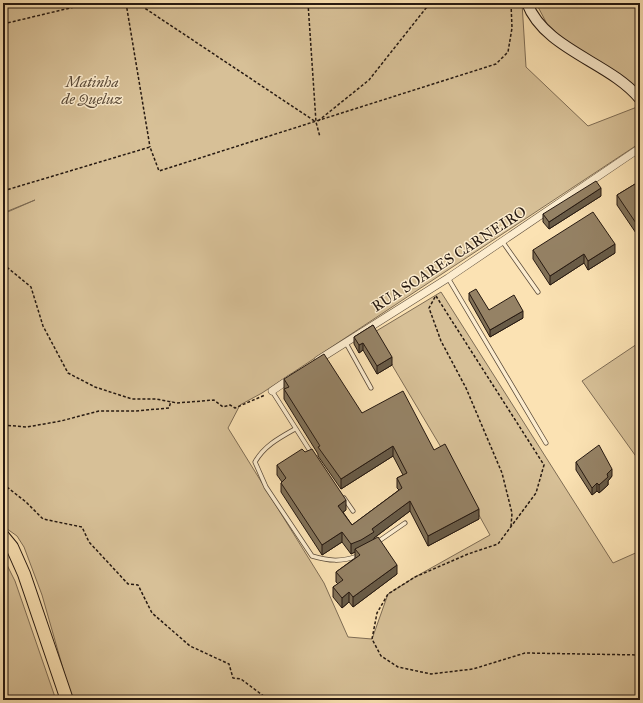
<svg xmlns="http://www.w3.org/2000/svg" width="643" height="703" font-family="'IM FELL Great Primer',serif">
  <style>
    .green { fill: #d7c097; stroke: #7e6c54 }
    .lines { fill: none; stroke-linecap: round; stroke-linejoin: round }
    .lane-casing { stroke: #5b4b3a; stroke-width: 5 }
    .street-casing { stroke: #5b4b3a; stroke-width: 8 }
    .secondary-casing { stroke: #261911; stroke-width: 12 }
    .primary-casing { stroke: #261911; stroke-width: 14 }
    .path { stroke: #261911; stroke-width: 1.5; stroke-dasharray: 3 2; stroke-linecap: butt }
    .lane { stroke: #fcecce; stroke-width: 3.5 }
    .street { stroke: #fcecce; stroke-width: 7 }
    .secondary { stroke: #fcecce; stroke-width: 10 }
    .primary { stroke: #fbe2b3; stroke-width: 12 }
    .wall { fill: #807057; stroke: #261911 }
    .shaded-wall { fill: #685b47; stroke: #261911 }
    .building { fill: #958265; stroke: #261911 }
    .labels { text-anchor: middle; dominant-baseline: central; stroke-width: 3; stroke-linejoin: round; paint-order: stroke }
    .park-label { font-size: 15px; font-style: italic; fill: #5b4b39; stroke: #fcecce }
    .street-label { font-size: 15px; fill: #261911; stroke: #fcecce }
  </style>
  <rect width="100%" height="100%" fill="#fbe2b3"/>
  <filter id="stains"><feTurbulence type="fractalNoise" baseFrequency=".005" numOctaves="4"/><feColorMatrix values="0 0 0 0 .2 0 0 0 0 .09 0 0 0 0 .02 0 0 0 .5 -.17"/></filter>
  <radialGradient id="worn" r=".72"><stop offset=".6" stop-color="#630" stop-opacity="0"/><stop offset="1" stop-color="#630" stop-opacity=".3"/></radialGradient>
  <g class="green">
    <polygon points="3,3 522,3 526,67 588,126 637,107 640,110 640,143 262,393 240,405 228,428 324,583 348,637 372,639 388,594 415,577 490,535 445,454 373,333 441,292 613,563 640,551 640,700 72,700 42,595 24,547 17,536 3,526 3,214 35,200 3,213"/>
    <polygon points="536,3 640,3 640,90 561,37 547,24"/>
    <polygon points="640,342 640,462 582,381"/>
    <polygon points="3,557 15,581 56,700 3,700"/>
  </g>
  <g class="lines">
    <defs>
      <g id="lane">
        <polyline points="502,241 538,292"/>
        <polyline points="448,278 546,443"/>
        <polyline points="346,343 371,388"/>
        <polyline points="272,391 312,454"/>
        <path d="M 295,429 C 279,438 264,446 255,462 L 266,487 L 312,556 C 329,561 341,562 358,556"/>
        <polyline points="344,498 353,511"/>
        <polyline points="376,543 405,523"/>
      </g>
      <g id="street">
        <polyline points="318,360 448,278 640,148"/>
        <polyline points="272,391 291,378"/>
      </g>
      <path id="secondary" d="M 527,3 C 545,50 610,62 640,99"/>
      <polyline id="primary" points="3,536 12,547 24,574 67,700"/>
    </defs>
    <use href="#lane" class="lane-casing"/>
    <use href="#street" class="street-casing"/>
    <use href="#secondary" class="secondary-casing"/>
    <use href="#primary" class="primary-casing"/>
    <g class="path">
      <polyline points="126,3 150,147"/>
      <polyline points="137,3 316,122"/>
      <polyline points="308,3 316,122 320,137"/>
      <polyline points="3,24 91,3"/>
      <polyline points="318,121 369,80 430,3"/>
      <polyline points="3,191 150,147 159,171 496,64 508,52 512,28 511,3"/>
      <polyline points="3,264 31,287 43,326 68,373 95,387 132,399 156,399 177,403 214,400 223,407 230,405 235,408 265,395"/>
      <polyline points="436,296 544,465 536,493 498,544 468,554 415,577 388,594 377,613 372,639 381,656 398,667 431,674 473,669 525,653 640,655"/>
      <polyline points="435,297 429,308 441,341 466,388 502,473 512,513 511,526"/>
      <polyline points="3,425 27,427 61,421 99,411 135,411 169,408 171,401"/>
      <polyline points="3,484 26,502 43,519 82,527 89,542 128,584 138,585 152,613 190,646 229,664 233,678 241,679 269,700"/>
    </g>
    <use href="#lane" class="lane"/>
    <use href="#street" class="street"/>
    <use href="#secondary" class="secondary"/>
    <use href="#primary" class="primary"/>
  </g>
  <g class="wall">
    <polygon points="640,181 640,239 617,205 617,195"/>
    <polygon points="601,196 549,229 543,222 543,214"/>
    <polygon points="533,250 615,253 588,270 584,263 550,285 533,259"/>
    <polygon points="469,293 489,310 523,318 490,337 469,300"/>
    <polygon points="373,325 392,365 377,374 363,350 359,353 354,344 354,337"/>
    <polygon points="284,379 362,413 434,450 479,519 428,546 410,511 374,538 374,539 397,574 353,607 349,602 342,608 333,597 333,587 338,584 336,582 336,572 355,558 355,552 351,554 342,542 322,555 281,492 281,483 282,482 277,475 277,465 346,510 343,512 352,525 399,490 397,488 397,478 403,475 393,456 341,489 318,456 318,454 284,399"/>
    <polygon points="576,462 612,476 608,481 608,485 599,493 597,491 592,495 576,470"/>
  </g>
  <g class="shaded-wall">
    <polygon points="601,188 601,196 549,229 549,222"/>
    <polygon points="615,244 615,253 588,270 588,261"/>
    <polygon points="584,254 584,263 550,285 550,276"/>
    <polygon points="523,311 523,318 490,337 490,330"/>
    <polygon points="363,343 363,350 359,353 359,345"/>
    <polygon points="392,357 392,365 377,374 377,366"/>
    <polygon points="393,446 393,456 341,489 341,479"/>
    <polygon points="612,469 612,476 608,481 608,485 599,493 599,485 607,474"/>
    <polygon points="597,483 597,491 592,495 592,488"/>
    <polygon points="346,500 346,510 338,516 338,506"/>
    <polygon points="410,501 410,511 374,538 374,542 355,549 355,552 351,554 351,544"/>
    <polygon points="479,509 479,519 428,546 428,536"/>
    <polygon points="342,532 342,542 322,555 322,545"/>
    <polygon points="397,565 397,574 353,607 353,597"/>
    <polygon points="349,592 349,602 342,608 342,598"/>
  </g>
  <g class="building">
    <polygon points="596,181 601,188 549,222 543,214"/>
    <polygon points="640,181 640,229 617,195"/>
    <polygon points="593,212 615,244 588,261 584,254 550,276 533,250"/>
    <polygon points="476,289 489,310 514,295 523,311 490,330 469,293"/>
    <polygon points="373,325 392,357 377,366 363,343 359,345 354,337"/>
    <polygon points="324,354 362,413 403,391 434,450 445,444 479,509 428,536 410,501 372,529 374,532 361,540 351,544 342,532 322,545 281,483 286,478 277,465 302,449 305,452 312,449 346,500 338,506 352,525 402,488 397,478 407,473 393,446 341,479 318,447 320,446 284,389 289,387 284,379"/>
    <polygon points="599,445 612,469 607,474 608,477 599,485 597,483 592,488 576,462"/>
    <polygon points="378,537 397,565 353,597 349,592 342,598 333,587 343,580 336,572 360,555 355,549"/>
  </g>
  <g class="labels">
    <g class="park-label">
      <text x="92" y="82">Matinha<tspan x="92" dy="17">de Queluz</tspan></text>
    </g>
    <g class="street-label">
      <text transform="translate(449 259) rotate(-33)">RUA SOARES CARNEIRO</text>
    </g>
  </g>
  <rect width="643" height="703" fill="none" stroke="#fbe2b3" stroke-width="16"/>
  <rect x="4" y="4" width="635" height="695" fill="none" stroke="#261911" stroke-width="2"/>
  <rect x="8" y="8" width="627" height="687" fill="none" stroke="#261911"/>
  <rect width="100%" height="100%" filter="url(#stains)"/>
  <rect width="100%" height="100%" fill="url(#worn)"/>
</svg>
